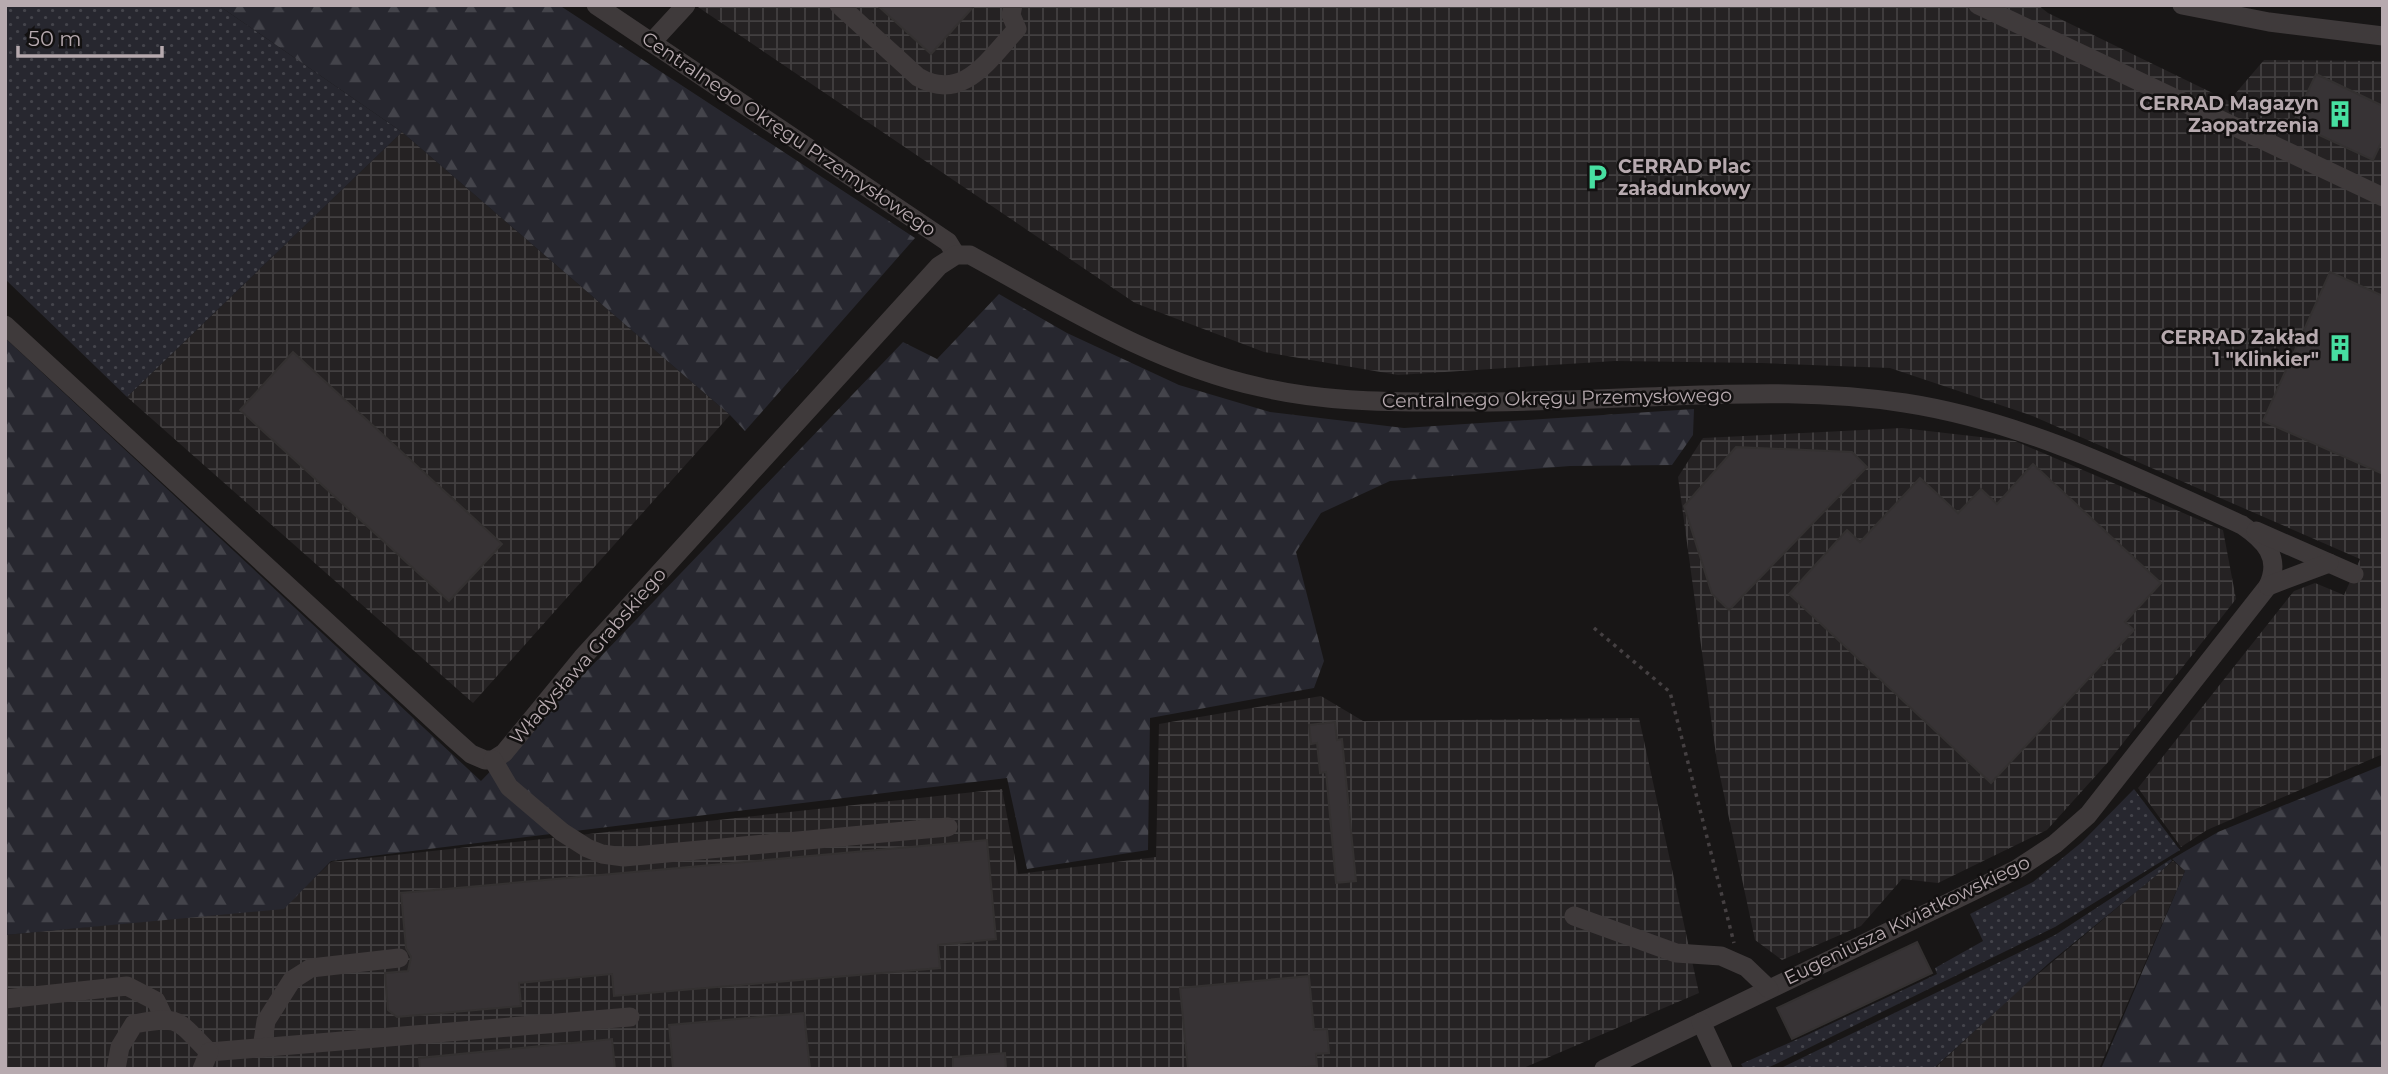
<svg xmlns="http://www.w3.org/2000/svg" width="2388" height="1074" font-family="Montserrat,sans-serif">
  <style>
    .industrial { fill: url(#industrial-grid) }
    .grass { fill: url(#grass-dots) }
    .forest { fill: url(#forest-firs) }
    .building { fill: #373335; stroke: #343131; stroke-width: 2 }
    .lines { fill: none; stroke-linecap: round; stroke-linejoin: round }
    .path { stroke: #454042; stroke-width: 3.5; stroke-dasharray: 3.5 5; stroke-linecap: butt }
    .minor { stroke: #3f3a3b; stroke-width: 19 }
    .labels { text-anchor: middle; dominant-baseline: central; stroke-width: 5; stroke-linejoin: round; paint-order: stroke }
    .poi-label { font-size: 19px; font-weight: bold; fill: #b7aaaf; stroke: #131111; text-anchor: end }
    .street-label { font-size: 19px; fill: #b7aaaf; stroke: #131111 }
  </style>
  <defs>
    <pattern id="industrial-grid" width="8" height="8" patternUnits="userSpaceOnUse" patternTransform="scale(1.75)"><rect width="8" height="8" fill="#252223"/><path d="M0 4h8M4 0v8" fill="none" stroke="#423f40"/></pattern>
    <pattern id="grass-dots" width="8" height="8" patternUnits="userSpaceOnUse" patternTransform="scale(1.75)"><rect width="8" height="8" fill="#27272f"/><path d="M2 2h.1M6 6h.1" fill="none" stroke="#44444b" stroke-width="1.8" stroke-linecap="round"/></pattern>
    <pattern id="forest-firs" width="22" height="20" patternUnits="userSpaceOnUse" patternTransform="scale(1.75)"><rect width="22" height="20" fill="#27272f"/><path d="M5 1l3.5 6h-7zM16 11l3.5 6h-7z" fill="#44444b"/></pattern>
  </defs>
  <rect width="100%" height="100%" fill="#181616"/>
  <g class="industrial">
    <polygon points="695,5 2038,5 2048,13 2229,101 2264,60 2383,61 2383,754 2207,830 2181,847 2138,788 2294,591 2315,583 2344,595 2360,559 2030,415 1890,368 1762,363 1615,361 1398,375 1264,352 1135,303"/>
    <polygon points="402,132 730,415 473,703 127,397"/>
    <polygon points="1902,428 2015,441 2223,530 2236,599 2109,761 2047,830 1938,883 1902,879 1861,926 1782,960 1755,940 1717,762 1678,477 1703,438"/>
    <polygon points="1321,696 1363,721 1639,718 1699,993 1521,1069 5,1069 5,935 283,908 331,862 1002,789 1018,874 1156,857 1159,724"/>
    <polygon points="2173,861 2185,871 2099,1069 1934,1069 2014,994"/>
  </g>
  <g class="grass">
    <polygon points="5,5 218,5 402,132 127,397 5,279"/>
    <polygon points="2134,789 2180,850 2055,927 1776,1064 1765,1069 1744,1069 1741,1064 1807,1035 1937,974 1935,968 1983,941 1970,914 2033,882 2082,842"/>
    <polygon points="2171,859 2172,861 2158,874 2048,964 1933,1069 1779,1069 2055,935"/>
  </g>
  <g class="forest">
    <polygon points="218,5 559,5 915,238 745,431 730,415 402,132"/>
    <polygon points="999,294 1067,333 1179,385 1270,412 1404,428 1694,409 1693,435 1672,465 1570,466 1390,481 1321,513 1296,552 1324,661 1314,688 1150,718 1148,850 1027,869 1007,778 331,861 284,909 5,935 5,338 481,781 903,342 937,359"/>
    <polygon points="2383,765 2383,1069 2101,1069 2185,871 2172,859 2218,832"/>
  </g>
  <g class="building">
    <polygon points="877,5 975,5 931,54"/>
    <polygon points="2316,74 2383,106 2383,139 2373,160 2293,123"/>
    <polygon points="2330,272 2383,296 2383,474 2263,421"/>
    <polygon points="293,352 502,544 449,601 240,410"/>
    <polygon points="1736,447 1852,452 1867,467 1729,610 1712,594 1684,506"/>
    <polygon points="2033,464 2161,583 2125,622 2134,630 1991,783 1789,594 1847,530 1860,542 1920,478 1958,513 1981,489 1997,504"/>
    <polygon points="1335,722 1337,740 1342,739 1356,881 1336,883 1326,772 1320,773 1317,743 1311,744 1309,725"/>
    <polygon points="987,840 996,939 938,945 940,968 614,996 612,974 519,983 521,1006 397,1017 388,1010 385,973 408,971 411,957 406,948 401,893"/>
    <polygon points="1917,942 1932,973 1792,1039 1777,1008"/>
    <polygon points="1309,976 1314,1030 1327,1029 1329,1053 1316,1054 1317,1066 1285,1069 1188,1069 1180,988"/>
    <polygon points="804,1013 810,1069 673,1069 669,1025"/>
    <polygon points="612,1039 615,1069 420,1069 419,1058"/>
    <polygon points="1005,1053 1006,1069 953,1069 953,1057"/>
  </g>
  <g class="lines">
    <polyline class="path" points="1594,628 1670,692 1734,943"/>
    <g class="minor">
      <polyline points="596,5 948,242 956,255"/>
      <path d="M 839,5 L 918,77 C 963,103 989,59 1017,29 L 1011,15 L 1013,5"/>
      <polyline points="1978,5 2383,197"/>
      <polyline points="2182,5 2269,22 2383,36"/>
      <polyline points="652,42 686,5"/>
      <path d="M 5,325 L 453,738 L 471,754 L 485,760 L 493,760 L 504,753 L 582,658 L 939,266 L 956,255 L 970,255 C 1063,306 1155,364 1260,387 C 1319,401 1379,402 1439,402 C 1517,403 1594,399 1672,396 C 1750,393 1827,391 1905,403 C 2023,421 2134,476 2242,525 C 2264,540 2282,557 2268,586 L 2088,815 L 2055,844 L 2017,869 L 1971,892 L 1604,1069"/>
      <polyline points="2256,531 2354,574"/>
      <polyline points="2268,586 2329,563"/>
      <polyline points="493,760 509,787 562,832 587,848 602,854 624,857 948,827"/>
      <polyline points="1574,916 1676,953 1721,956 1746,967 1769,989"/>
      <polyline points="5,999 127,986 156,1001 164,1018"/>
      <polyline points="1701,1022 1723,1069"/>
      <polyline points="262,1048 266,1021 292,980 311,968 399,958"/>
      <path d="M 116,1069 L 120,1047 L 134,1024 C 181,1015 177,1020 209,1052 L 630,1017"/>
      <polyline points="202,1069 209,1052"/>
    </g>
  </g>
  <defs>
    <symbol id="building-bare" viewBox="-9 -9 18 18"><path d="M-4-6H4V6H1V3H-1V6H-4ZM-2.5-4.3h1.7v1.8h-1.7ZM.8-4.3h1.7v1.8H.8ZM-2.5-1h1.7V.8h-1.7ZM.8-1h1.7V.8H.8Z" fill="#47dfa1" stroke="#131111" stroke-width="2.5" paint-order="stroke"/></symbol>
    <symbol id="parking-bare" viewBox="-9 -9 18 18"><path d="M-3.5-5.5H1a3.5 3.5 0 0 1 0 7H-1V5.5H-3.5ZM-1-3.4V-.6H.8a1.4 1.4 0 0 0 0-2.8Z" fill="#47dfa1" stroke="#131111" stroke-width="2.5" paint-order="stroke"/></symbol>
  </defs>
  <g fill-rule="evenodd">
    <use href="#building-bare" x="2321" y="95" width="38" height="38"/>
    <use href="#parking-bare" x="1578" y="158" width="38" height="38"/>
    <use href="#building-bare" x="2321" y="329" width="38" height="38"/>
  </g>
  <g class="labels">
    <g class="poi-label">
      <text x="2319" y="103">CERRAD Magazyn<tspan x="2319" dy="22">Zaopatrzenia</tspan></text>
      <text x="1618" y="166" text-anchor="start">CERRAD Plac<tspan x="1618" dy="22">załadunkowy</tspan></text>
      <text x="2319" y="337">CERRAD Zakład<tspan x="2319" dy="22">1 "Klinkier"</tspan></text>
    </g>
    <g class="street-label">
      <text transform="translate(789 134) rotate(34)">Centralnego Okręgu Przemysłowego</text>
      <text transform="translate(1557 398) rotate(-1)">Centralnego Okręgu Przemysłowego</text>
      <text transform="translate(588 656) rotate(-49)">Władysława Grabskiego</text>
      <text transform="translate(1907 920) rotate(-26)">Eugeniusza Kwiatkowskiego</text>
    </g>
  </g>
  <rect width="2388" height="1074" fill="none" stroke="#b7aaaf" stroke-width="14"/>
  <path d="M18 46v10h144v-10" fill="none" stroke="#b7aaaf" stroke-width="3.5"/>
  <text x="28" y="46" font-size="21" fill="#b7aaaf" stroke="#131111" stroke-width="5" paint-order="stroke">50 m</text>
</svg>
